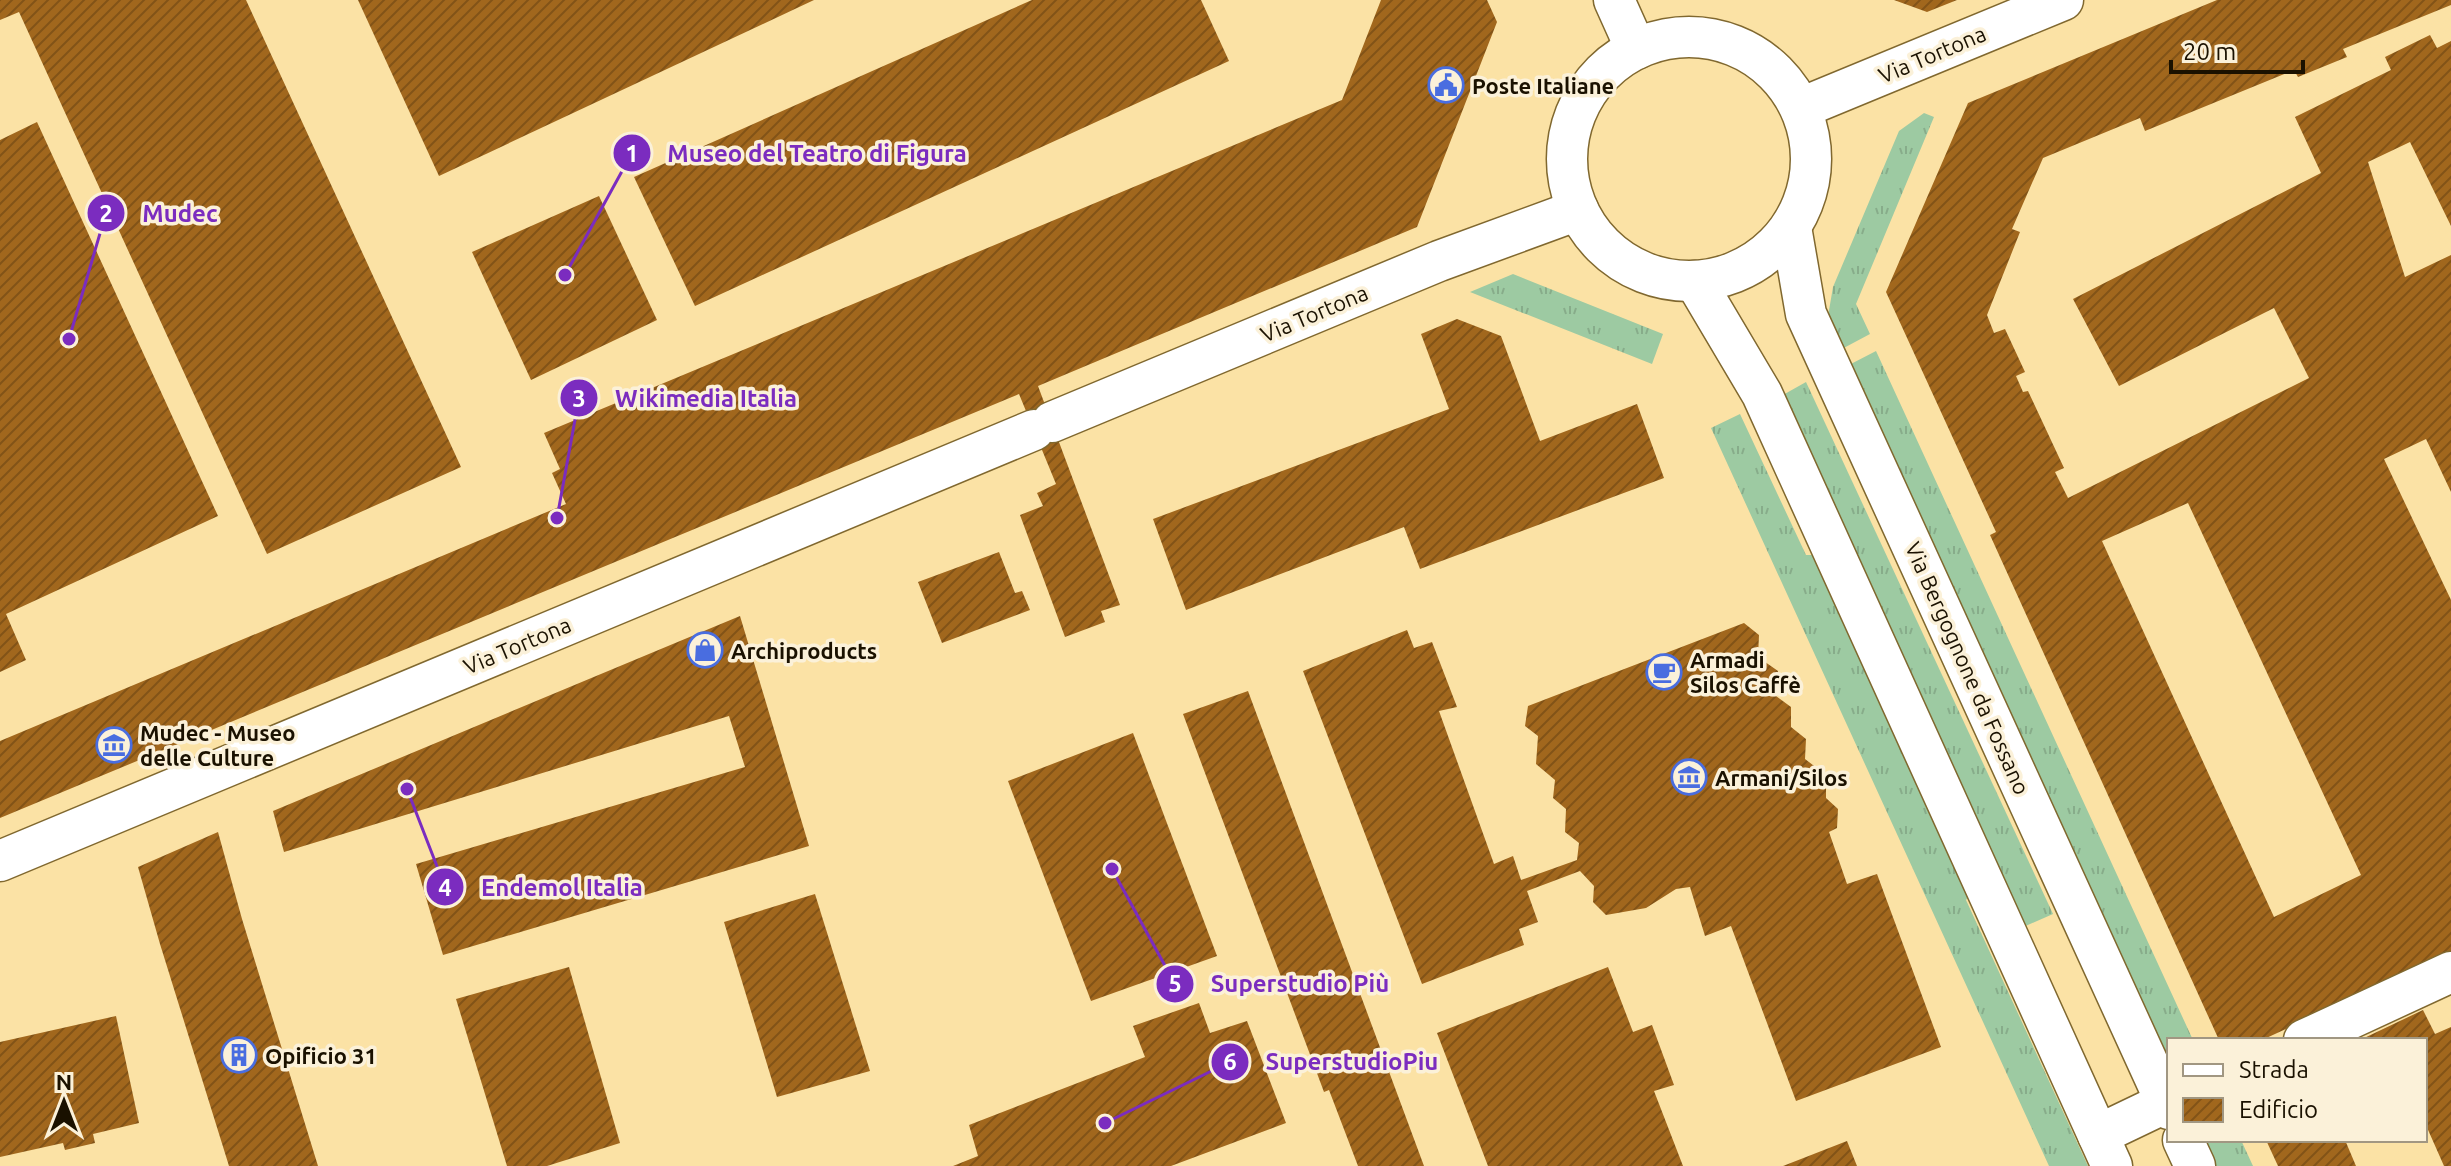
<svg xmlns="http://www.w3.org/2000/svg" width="2451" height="1166" font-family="Ubuntu,sans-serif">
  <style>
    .grass { fill: url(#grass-tufts) }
    .building { fill: url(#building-hatch); fill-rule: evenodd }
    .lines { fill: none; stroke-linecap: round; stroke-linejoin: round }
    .street-casing { stroke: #80682f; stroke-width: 43 }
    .street { stroke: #fff; stroke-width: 40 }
    .labels { text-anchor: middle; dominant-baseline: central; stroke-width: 7; stroke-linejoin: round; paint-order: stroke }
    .street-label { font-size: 22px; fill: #1a1100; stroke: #fbf1d9 }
    .poi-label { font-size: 22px; font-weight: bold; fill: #1a1100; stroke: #fbf1d9; text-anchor: start }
    .leader { fill: none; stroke: #7b2cbf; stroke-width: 3 }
    .callout-dot { fill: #7b2cbf; stroke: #fbf1d9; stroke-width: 3 }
    .mark-label { font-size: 24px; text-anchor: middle; font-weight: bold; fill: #fff }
    .callout-label { font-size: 24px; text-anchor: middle; font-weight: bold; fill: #7b2cbf; stroke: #fbf1d9; stroke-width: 7; stroke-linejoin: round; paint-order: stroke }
  </style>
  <defs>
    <pattern id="grass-tufts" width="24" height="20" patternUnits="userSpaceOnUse" patternTransform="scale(2)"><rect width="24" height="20" fill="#9dcaa2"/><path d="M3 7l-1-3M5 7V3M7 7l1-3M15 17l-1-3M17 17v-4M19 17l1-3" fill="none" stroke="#87ac8a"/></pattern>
    <pattern id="building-hatch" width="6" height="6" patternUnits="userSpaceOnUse" patternTransform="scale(2)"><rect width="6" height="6" fill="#a1671d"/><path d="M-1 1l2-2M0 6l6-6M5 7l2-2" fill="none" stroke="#825317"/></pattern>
  </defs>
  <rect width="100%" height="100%" fill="#fbe2a5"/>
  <g class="grass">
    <polygon points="1924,113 1934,117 1856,304 1870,334 1840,350 1827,322 1833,287 1899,131"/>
    <polygon points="1513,274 1663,334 1652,364 1470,292"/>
    <polygon points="1876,351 2193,1040 2169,1040 2169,1069 1847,366"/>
    <polygon points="1806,382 2053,914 2021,928 1776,399"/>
    <polygon points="1740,414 1806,555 1822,555 1974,888 1966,900 2088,1166 2049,1166 1711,428"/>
    <polygon points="2203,1140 2241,1140 2253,1166 2215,1166"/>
  </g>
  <g class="building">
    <polygon points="0,0 246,0 461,467 267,554 19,12 0,20"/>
    <polygon points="358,0 814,0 439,176"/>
    <polygon points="1032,0 1201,0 1229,61 695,306 634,177"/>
    <polygon points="1381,0 1487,0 1497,22 1417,227 1038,386 1120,605 1101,611 1105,622 1065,637 1020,515 1043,506 1037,493 1056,484 1019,394 0,818 0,741 566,504 552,473 560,469 544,433 1342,100"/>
    <polygon points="1894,0 1957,0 1927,12"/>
    <path d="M 2217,0 L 2451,0 L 2451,5 L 2343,49 L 2347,57 L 2298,77 L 2294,70 L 2145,131 L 2140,118 L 2043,158 L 2012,229 L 2020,232 L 1987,315 L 1994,333 L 2005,329 L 2025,372 L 2016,376 L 2023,392 L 2028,391 L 2064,468 L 2055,472 L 2068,498 L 2309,378 L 2274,308 L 2119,386 L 2073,299 L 2321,173 L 2295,117 L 2391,70 L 2385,57 L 2430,35 L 2437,48 L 2451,41 L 2451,226 L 2410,142 L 2368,162 L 2405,277 L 2451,255 L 2451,492 L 2426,439 L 2384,459 L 2451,600 L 2451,952 L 2262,1040 L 2219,1040 L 1990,535 L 1996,532 L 1886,292 L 1968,103 ZM 2188,503 L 2361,875 L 2274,917 L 2102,541 Z"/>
    <polygon points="37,122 218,516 6,614 26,660 0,672 0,140"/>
    <polygon points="599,196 657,320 531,380 472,252"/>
    <polygon points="1457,319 1501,336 1540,441 1637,404 1664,478 1420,569 1404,527 1186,610 1153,519 1449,409 1421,334"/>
    <polygon points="999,552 1015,593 1022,591 1030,610 942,643 918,582"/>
    <polygon points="740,616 809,846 443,955 416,864 745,767 729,716 284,852 273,811"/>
    <polygon points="1744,623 1759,635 1758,657 1778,671 1776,696 1791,707 1791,727 1806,739 1805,759 1826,775 1826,798 1838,809 1837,828 1829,832 1847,884 1877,874 1941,1047 1796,1101 1731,926 1705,936 1690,887 1676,889 1646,908 1606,915 1593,902 1594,886 1580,871 1527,891 1538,922 1519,929 1524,945 1422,984 1303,671 1407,630 1414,648 1432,642 1457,707 1439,711 1494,864 1513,856 1521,880 1577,860 1579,843 1565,832 1566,809 1553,798 1555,780 1536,764 1538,736 1525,726 1528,706"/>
    <polygon points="1248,691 1388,1069 1424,1166 1358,1166 1329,1090 1324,1092 1183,714"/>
    <polygon points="1133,733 1217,956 1091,1001 1008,781"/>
    <polygon points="218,832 242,919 318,1166 229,1166 160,944 138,867"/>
    <polygon points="815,894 870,1071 777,1097 724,922"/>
    <polygon points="569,967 620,1143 547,1166 507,1166 456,999"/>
    <polygon points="1608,967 1633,1032 1652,1025 1674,1085 1654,1091 1683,1166 1488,1166 1437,1033"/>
    <polygon points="1199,1003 1210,1033 1247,1021 1286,1123 1171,1166 953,1166 978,1156 969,1125 1145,1057 1133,1026"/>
    <polygon points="2423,1010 2435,1034 2451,1027 2451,1166 2444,1166 2425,1123 2425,1040 2360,1040"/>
    <polygon points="116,1016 139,1123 93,1134 95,1143 65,1150 63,1143 0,1157 0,1042"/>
    <polygon points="2266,1140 2345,1140 2356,1166 2278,1166"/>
    <polygon points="1847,1141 1857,1166 1783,1166"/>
  </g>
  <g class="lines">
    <defs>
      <g id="street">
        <polyline points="1614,0 1636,49"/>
        <circle cx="1689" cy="159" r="122"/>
        <polyline points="1801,108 2063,0"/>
        <polyline points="1791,227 1806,314 2169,1109"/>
        <polyline points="1695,281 1762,394 2112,1166"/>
        <polyline points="1052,422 1439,261 1578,210"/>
        <polyline points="0,861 1034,430"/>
        <polyline points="2304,1040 2451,972"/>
        <polyline points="2098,1135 2169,1101"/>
        <polyline points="2183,1140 2195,1166"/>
      </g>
    </defs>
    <use href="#street" class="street-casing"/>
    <use href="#street" class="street"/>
  </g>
  <defs>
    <symbol id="civic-ring" viewBox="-11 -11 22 22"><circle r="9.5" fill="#fbf1d9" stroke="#496de0" stroke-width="1.5"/><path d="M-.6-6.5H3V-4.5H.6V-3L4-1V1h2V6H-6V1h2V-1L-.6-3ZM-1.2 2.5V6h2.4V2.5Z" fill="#496de0"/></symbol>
    <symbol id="shop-ring" viewBox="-11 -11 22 22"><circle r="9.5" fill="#fbf1d9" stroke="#496de0" stroke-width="1.5"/><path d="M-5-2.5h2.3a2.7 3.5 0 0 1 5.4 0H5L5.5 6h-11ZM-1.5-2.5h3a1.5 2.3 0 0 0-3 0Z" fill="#496de0"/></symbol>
    <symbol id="cafe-ring" viewBox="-11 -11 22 22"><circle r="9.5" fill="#fbf1d9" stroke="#496de0" stroke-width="1.5"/><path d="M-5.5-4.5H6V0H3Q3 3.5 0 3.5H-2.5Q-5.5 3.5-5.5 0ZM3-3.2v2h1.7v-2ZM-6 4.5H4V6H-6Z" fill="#496de0"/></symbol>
    <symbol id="museum-ring" viewBox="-11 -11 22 22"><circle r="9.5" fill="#fbf1d9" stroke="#496de0" stroke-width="1.5"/><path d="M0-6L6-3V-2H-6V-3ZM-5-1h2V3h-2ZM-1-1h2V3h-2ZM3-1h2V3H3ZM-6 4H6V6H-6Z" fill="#496de0"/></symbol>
    <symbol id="building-ring" viewBox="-11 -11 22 22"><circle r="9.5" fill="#fbf1d9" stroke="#496de0" stroke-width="1.5"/><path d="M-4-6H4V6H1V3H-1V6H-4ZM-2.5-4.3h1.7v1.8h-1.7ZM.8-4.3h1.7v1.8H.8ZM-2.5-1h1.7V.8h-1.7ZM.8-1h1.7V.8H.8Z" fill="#496de0"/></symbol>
  </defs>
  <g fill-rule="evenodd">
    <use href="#civic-ring" x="1426" y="65" width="40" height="40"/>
    <use href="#shop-ring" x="685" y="630" width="40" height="40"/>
    <use href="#cafe-ring" x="1644" y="652" width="40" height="40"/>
    <use href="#museum-ring" x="94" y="725" width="40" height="40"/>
    <use href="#museum-ring" x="1669" y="757" width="40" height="40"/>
    <use href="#building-ring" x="219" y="1035" width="40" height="40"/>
  </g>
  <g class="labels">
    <g class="street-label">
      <text transform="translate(1932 54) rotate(-23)">Via Tortona</text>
      <text transform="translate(1314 313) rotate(-23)">Via Tortona</text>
      <text transform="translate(517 645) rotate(-23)">Via Tortona</text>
      <text transform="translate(1968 668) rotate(66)">Via Bergognone da Fossano</text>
    </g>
    <g class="poi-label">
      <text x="1472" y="85">Poste Italiane</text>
      <text x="731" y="650">Archiproducts</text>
      <text x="1690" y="659">Armadi<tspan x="1690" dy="25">Silos Caffè</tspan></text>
      <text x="140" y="732">Mudec - Museo<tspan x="140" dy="25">delle Culture</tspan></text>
      <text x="1715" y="777">Armani/Silos</text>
      <text x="265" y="1055">Opificio 31</text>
    </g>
  </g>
  <path class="leader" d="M565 275L632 153M69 339L106 213M557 518L579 398M407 789L445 887M1112 869L1175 984M1105 1123L1230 1062"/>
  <g class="callout-dot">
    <circle cx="565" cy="275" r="8"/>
    <circle cx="69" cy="339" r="8"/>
    <circle cx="557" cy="518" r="8"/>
    <circle cx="407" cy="789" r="8"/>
    <circle cx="1112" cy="869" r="8"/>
    <circle cx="1105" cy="1123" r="8"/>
    <circle cx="632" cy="153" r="20"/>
    <circle cx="106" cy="213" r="20"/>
    <circle cx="579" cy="398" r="20"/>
    <circle cx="445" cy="887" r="20"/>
    <circle cx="1175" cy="984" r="20"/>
    <circle cx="1230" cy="1062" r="20"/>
  </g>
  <g class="mark-label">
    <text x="632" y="162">1</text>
    <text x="106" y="222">2</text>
    <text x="579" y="407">3</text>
    <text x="445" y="896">4</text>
    <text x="1175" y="992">5</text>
    <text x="1230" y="1070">6</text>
  </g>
  <g class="callout-label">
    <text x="817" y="162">Museo del Teatro di Figura</text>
    <text x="180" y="222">Mudec</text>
    <text x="706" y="407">Wikimedia Italia</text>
    <text x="562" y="896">Endemol Italia</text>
    <text x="1300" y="992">Superstudio Più</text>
    <text x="1352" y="1070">SuperstudioPiu</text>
  </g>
  <rect x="2167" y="1038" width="260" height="104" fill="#fbf1d9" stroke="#a19782" stroke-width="2"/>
  <rect x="2183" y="1064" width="40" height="12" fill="#ffffff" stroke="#a19782" stroke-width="2"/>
  <text x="2239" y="1078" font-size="24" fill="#1a1100">Strada</text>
  <rect x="2183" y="1098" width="40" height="24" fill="url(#building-hatch)" stroke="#a19782" stroke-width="2"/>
  <text x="2239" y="1118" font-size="24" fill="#1a1100">Edificio</text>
  <g transform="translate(64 1102)" stroke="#fbf1d9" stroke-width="6" paint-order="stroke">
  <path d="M0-6L14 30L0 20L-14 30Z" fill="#1a1100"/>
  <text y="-12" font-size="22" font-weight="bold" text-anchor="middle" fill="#1a1100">N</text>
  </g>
  <path d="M2171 60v12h132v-12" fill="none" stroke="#1a1100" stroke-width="4"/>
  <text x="2183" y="60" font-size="24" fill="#1a1100" stroke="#fbf1d9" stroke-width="6" paint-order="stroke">20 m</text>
</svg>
